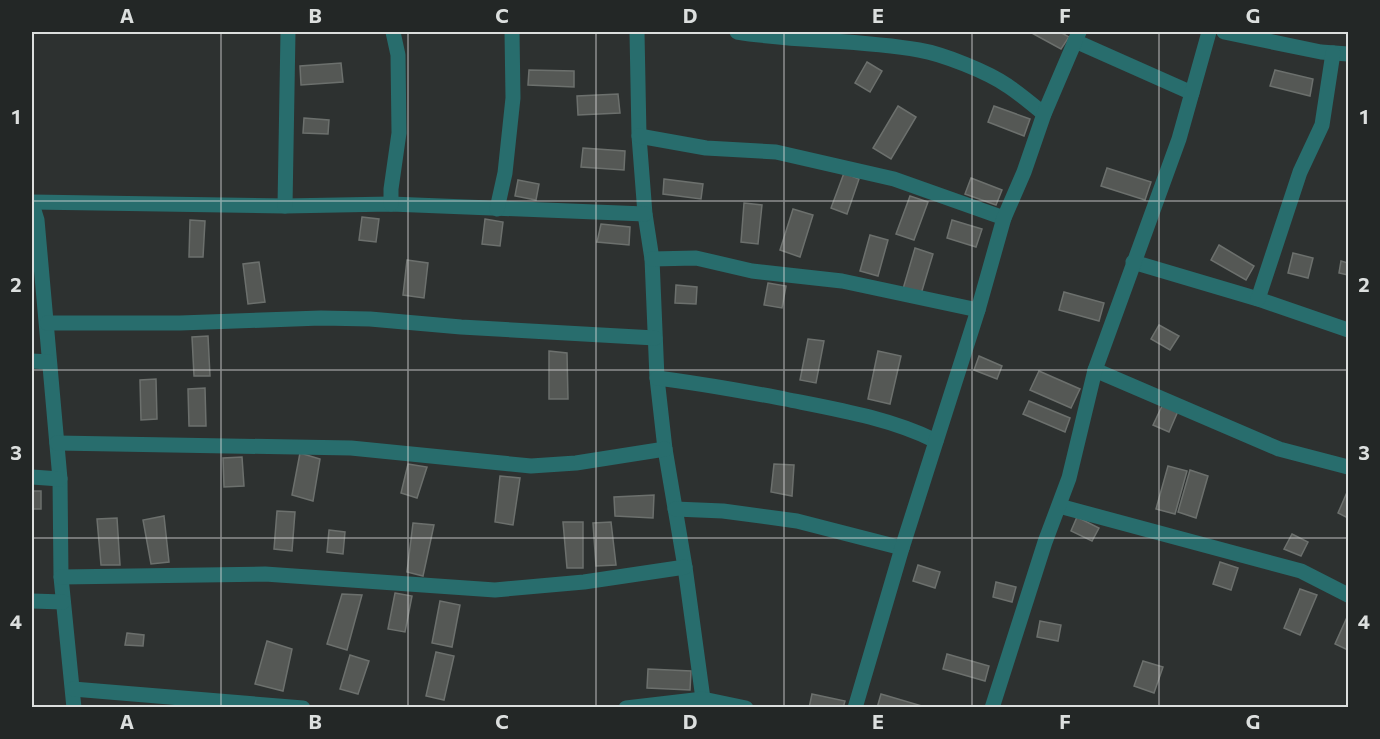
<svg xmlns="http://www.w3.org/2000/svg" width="1380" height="739" font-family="Commissioner,sans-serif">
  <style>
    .building { fill: #555855; stroke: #6c706d; stroke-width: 1.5 }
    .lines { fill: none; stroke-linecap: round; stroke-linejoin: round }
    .minor { stroke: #286d6d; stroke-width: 15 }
    .grid { fill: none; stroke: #dcdfde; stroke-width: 1.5; stroke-opacity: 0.55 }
    .neatline { fill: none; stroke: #dcdfde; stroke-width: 2 }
    .grid-label { font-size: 20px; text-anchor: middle; font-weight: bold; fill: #dcdfde }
  </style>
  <rect width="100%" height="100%" fill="#2d3130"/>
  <g class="building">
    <polygon points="1030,32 1060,32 1069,37 1061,49"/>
    <polygon points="867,62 882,71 870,92 855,83"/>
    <polygon points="341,63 343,82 301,85 300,66"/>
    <polygon points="529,70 574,71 574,87 528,85"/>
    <polygon points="1275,70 1313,79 1310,96 1270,86"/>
    <polygon points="618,94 620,113 578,115 577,96"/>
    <polygon points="898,106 916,117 891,159 873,148"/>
    <polygon points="994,106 1030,119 1024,136 988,122"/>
    <polygon points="304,118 329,120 328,134 303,133"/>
    <polygon points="583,148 625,151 624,170 581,167"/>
    <polygon points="1107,168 1151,182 1145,200 1101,186"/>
    <polygon points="844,173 859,179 847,214 831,208"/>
    <polygon points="971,178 1002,190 996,205 965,194"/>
    <polygon points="664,179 703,184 701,199 663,194"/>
    <polygon points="518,180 539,184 536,200 515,196"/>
    <polygon points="910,196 928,202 914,240 896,234"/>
    <polygon points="744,203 762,205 758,244 741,242"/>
    <polygon points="793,209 813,215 800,257 780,250"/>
    <polygon points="362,217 379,219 376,242 359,240"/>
    <polygon points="485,219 503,222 500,246 482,244"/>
    <polygon points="190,220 205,221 203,257 189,257"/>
    <polygon points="952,220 982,229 976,247 947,238"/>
    <polygon points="601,224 630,227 629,245 597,242"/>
    <polygon points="870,235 888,240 878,276 860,271"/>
    <polygon points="1219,245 1254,266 1246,280 1211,260"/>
    <polygon points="915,248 933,254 921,294 903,289"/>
    <polygon points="1293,253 1313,258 1308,278 1288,273"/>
    <polygon points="407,260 428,263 424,298 403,295"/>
    <polygon points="1341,261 1348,263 1348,275 1339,273"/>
    <polygon points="259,262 265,302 248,304 243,264"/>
    <polygon points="768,283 786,286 782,308 764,305"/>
    <polygon points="676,285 697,287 696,304 675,303"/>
    <polygon points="1064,292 1104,303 1099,321 1059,310"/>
    <polygon points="1159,325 1179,336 1170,350 1151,339"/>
    <polygon points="208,336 210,376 194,376 192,337"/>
    <polygon points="808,339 824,341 816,383 800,380"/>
    <polygon points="549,351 567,353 568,399 549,399"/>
    <polygon points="878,351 901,356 890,404 868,399"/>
    <polygon points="979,356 1002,366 997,379 974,370"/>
    <polygon points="1039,371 1080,389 1071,408 1030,390"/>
    <polygon points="156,379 157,419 141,420 140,380"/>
    <polygon points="205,388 206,426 189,426 188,389"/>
    <polygon points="1029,401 1070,418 1065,432 1023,414"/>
    <polygon points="1163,404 1178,411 1169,432 1153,425"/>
    <polygon points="300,453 320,459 313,501 292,495"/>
    <polygon points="242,457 244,486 224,487 223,458"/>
    <polygon points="408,464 427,467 417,498 401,493"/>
    <polygon points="774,464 794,465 792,496 771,492"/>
    <polygon points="1168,466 1187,471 1175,514 1156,509"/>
    <polygon points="1190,470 1208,476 1196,518 1178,512"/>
    <polygon points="500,476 520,478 513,525 495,522"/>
    <polygon points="1348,490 1348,518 1338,513"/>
    <rect x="32" y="491" width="9" height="18"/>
    <polygon points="654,495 653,518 615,516 614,497"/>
    <polygon points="277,511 295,512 292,551 274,549"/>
    <polygon points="164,516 169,562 151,564 143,520"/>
    <polygon points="1077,517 1099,528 1092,541 1071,531"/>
    <polygon points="117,518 120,565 101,565 97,519"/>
    <polygon points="563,522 583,522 583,568 567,568"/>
    <polygon points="611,522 616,565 596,566 593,523"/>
    <polygon points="413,523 434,525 423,576 407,572"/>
    <polygon points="329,530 345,532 343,554 327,552"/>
    <polygon points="1292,534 1308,542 1301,556 1284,549"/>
    <polygon points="1220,562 1238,568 1231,590 1213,584"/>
    <polygon points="918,565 940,572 935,588 913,581"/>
    <polygon points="996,582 1016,587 1012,602 993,597"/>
    <polygon points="1300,589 1317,595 1300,635 1284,628"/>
    <polygon points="395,593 412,596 405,632 388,629"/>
    <polygon points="342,594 362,595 347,650 327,644"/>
    <polygon points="440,601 460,605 452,647 432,643"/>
    <polygon points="1348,615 1348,650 1335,644"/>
    <polygon points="1040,621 1061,625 1058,641 1037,637"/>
    <polygon points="127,633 144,635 143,646 125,645"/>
    <polygon points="267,641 292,649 283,691 255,684"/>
    <polygon points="436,652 454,656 444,700 426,696"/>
    <polygon points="947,654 989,666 985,681 943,669"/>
    <polygon points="350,655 369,661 358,694 340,689"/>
    <polygon points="1143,661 1163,667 1154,693 1134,686"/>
    <polygon points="648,669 691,671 690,690 647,688"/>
    <polygon points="812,694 845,701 843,708 809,708"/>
    <polygon points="881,694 922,706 922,708 877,708"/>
  </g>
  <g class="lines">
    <g class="minor">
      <polyline points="637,32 639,136 645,214 652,259 657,378 665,449 685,567 703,699"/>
      <path d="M 737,32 C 797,42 859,39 919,50 C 943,54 988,72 1008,86 C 1020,94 1032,104 1044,114"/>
      <polyline points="1224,32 1321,52 1348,54"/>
      <polyline points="1075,41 1192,93"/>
      <polyline points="639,136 706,148 776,152 894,179 1004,218"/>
      <polyline points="32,202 285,206 391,204 645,214"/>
      <polyline points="32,204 37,220 60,479 61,577 74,708"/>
      <polyline points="391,204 391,189 399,133 398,55 393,32"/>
      <polyline points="285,206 288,32"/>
      <polyline points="497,209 505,173 513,98 512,32"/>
      <polyline points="652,259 696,258 752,271 842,281 978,310"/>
      <polyline points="1133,262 1258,299 1348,330"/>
      <polyline points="1258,299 1300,172 1322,125 1333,53"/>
      <polyline points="47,323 180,323 321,318 370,319 461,327 655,338"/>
      <polyline points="32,361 49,362"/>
      <polyline points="1095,370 1279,449 1348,467"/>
      <path d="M 657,378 C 700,383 742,391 785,399 C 835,409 890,418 936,441"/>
      <polyline points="57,443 351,448 531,466 576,463 665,449"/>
      <polyline points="32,477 60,479"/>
      <polyline points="1059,506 1301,571 1348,595"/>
      <polyline points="675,509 723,511 797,521 902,548"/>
      <polyline points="61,577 265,574 495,590 584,582 685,567"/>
      <polyline points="32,601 63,602"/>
      <polyline points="73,689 303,708"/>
      <polyline points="626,708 703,699 746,708"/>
      <polyline points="855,708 902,548 978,310 1004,218 1024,172 1044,114 1079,32"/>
      <polyline points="992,708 1045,542 1069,478 1095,370 1179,139 1209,32"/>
    </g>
  </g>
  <path class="grid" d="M 221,32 L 221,708M 408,32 L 408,708M 596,32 L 596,708M 784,32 L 784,708M 972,32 L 972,708M 1159,32 L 1159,708M 32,201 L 1348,201M 32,370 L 1348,370M 32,538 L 1348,538"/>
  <rect width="1380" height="739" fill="none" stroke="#232726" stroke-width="66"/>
  <rect x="33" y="33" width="1314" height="673" class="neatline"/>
  <g class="grid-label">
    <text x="127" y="23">A</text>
    <text x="315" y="23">B</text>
    <text x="502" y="23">C</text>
    <text x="690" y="23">D</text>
    <text x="878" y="23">E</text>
    <text x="1065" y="23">F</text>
    <text x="1253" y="23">G</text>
    <text x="16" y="124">1</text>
    <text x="1364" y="124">1</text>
    <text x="16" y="292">2</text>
    <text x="1364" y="292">2</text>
    <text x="16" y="460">3</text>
    <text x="1364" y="460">3</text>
    <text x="16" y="629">4</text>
    <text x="1364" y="629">4</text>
    <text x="127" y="729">A</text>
    <text x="315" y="729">B</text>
    <text x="502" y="729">C</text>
    <text x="690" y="729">D</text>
    <text x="878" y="729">E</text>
    <text x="1065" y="729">F</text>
    <text x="1253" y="729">G</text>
  </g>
</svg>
